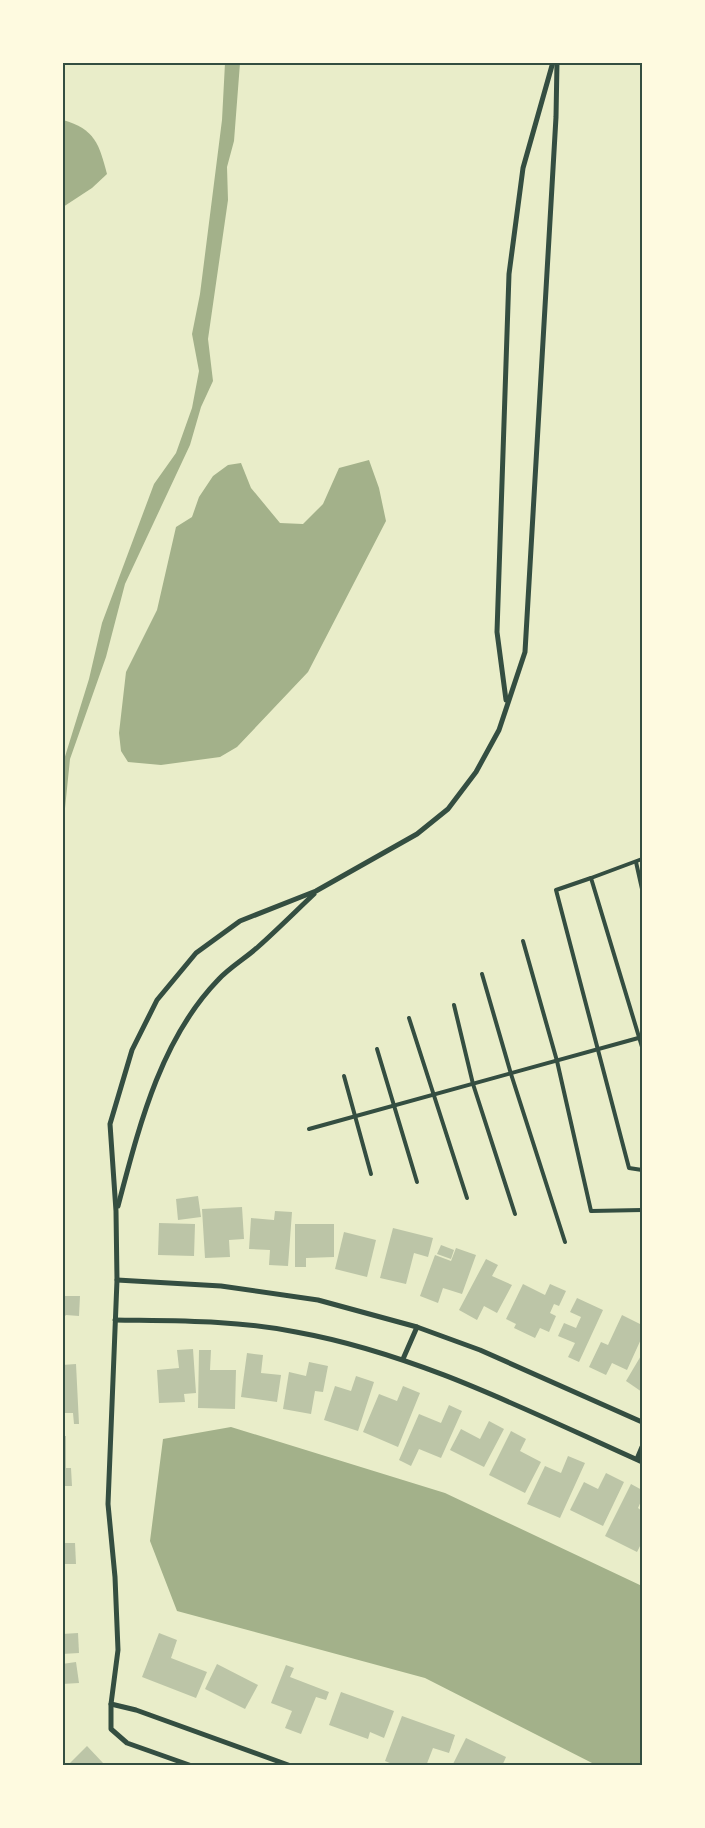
<svg xmlns="http://www.w3.org/2000/svg" width="705" height="1828" font-family="'Archivo Narrow',sans-serif">
  <style>
    .water { fill: #a3b18a }
    .building { fill: #bcc5a7 }
    .lines { fill: none; stroke-linecap: round; stroke-linejoin: round }
    .service { stroke: #344e41; stroke-width: 4 }
    .minor { stroke: #344e41; stroke-width: 5 }
    .neatline { fill: none; stroke: #344e41; stroke-width: 2 }
  </style>
  <rect width="100%" height="100%" fill="#e9edc9"/>
  <g class="water">
    <polygon points="225,63 240,63 234,141 227,167 228,200 208,339 213,381 201,407 190,445 125,584 106,657 70,759 63,828 63,763 89,679 102,623 154,484 176,453 192,408 199,371 192,334 200,294 222,120"/>
    <path d="M 63,120 C 95,129 99,144 107,174 L 92,188 L 63,207 Z"/>
    <polygon points="369,460 379,488 386,521 308,672 237,747 220,757 161,765 128,762 121,751 119,733 126,672 157,610 176,527 192,517 199,497 213,476 228,465 241,463 251,488 280,523 303,524 323,504 339,468"/>
    <polygon points="231,1427 445,1493 642,1586 642,1765 596,1765 425,1678 177,1611 150,1541 163,1439"/>
  </g>
  <g class="building">
    <polygon points="198,1196 201,1217 178,1220 176,1199"/>
    <polygon points="242,1207 244,1239 229,1240 230,1257 205,1258 202,1209"/>
    <polygon points="275,1211 292,1212 288,1266 269,1265 270,1250 249,1249 251,1218 274,1220"/>
    <polygon points="159,1223 195,1224 194,1256 158,1255"/>
    <polygon points="295,1224 334,1224 334,1257 306,1258 306,1267 295,1267"/>
    <polygon points="393,1228 433,1238 428,1257 414,1253 406,1284 380,1278"/>
    <polygon points="344,1232 376,1240 367,1277 335,1269"/>
    <polygon points="441,1245 454,1250 451,1259 437,1254"/>
    <polygon points="456,1248 476,1255 462,1294 443,1288 438,1303 420,1296 435,1255 451,1261"/>
    <polygon points="486,1259 498,1265 492,1276 512,1285 497,1313 484,1306 477,1320 459,1310"/>
    <polygon points="523,1284 545,1295 550,1284 566,1291 559,1306 554,1304 550,1313 556,1316 549,1332 540,1328 535,1338 514,1328 516,1324 506,1319"/>
    <polygon points="62,1296 80,1296 79,1316 66,1315 62,1319"/>
    <polygon points="577,1298 603,1310 579,1362 568,1357 575,1343 558,1336 564,1323 576,1328 581,1317 570,1312"/>
    <polygon points="622,1315 642,1325 642,1337 627,1370 612,1363 606,1375 589,1367 601,1342 608,1345"/>
    <polygon points="193,1349 196,1393 184,1394 185,1402 159,1403 157,1370 179,1368 177,1350"/>
    <polygon points="199,1350 211,1350 210,1370 236,1370 235,1409 198,1408"/>
    <polygon points="247,1353 263,1355 261,1373 281,1375 277,1402 241,1397"/>
    <polygon points="642,1354 642,1392 626,1381"/>
    <polygon points="309,1362 328,1366 323,1392 315,1391 311,1414 283,1409 289,1372 306,1376"/>
    <polygon points="76,1364 79,1424 74,1424 73,1413 62,1413 62,1365"/>
    <polygon points="356,1376 374,1382 358,1431 324,1420 335,1386 351,1391"/>
    <polygon points="403,1386 420,1393 398,1447 363,1432 379,1394 397,1401"/>
    <polygon points="449,1405 462,1411 441,1458 419,1449 411,1466 399,1460 419,1414 441,1423"/>
    <polygon points="489,1421 504,1429 484,1467 450,1450 461,1429 480,1439"/>
    <polygon points="511,1431 526,1439 520,1451 541,1462 525,1493 489,1475"/>
    <polygon points="62,1436 66,1436 66,1468 71,1468 72,1486 62,1486"/>
    <polygon points="568,1456 585,1463 560,1518 527,1504 545,1466 561,1473"/>
    <polygon points="606,1473 624,1482 603,1526 570,1510 584,1482 598,1489"/>
    <polygon points="631,1484 642,1490 642,1499 638,1508 642,1511 642,1542 637,1552 605,1536"/>
    <polygon points="62,1543 75,1543 76,1564 62,1564"/>
    <polygon points="78,1633 79,1653 62,1654 62,1634"/>
    <polygon points="159,1633 177,1640 171,1658 207,1672 196,1698 142,1677"/>
    <polygon points="76,1662 79,1683 62,1684 62,1664"/>
    <polygon points="217,1664 258,1685 245,1709 205,1689"/>
    <polygon points="286,1665 294,1668 290,1677 329,1692 326,1700 316,1697 301,1734 285,1728 292,1711 271,1703"/>
    <polygon points="341,1692 394,1711 384,1738 370,1732 368,1739 329,1725"/>
    <polygon points="402,1716 455,1735 449,1753 433,1748 426,1766 397,1766 385,1761"/>
    <polygon points="466,1738 506,1757 502,1766 452,1766"/>
    <polygon points="87,1746 103,1763 100,1766 67,1766"/>
  </g>
  <g class="lines">
    <g class="service">
      <polyline points="642,859 591,878 642,1047"/>
      <polyline points="636,862 642,889"/>
      <polyline points="591,878 556,890 629,1168 642,1170"/>
      <polyline points="523,941 557,1061 591,1211 642,1210"/>
      <polyline points="482,974 511,1074 565,1242"/>
      <polyline points="454,1005 473,1084 515,1214"/>
      <polyline points="409,1018 467,1198"/>
      <polyline points="377,1049 417,1182"/>
      <polyline points="344,1076 371,1174"/>
      <polyline points="309,1129 642,1037"/>
    </g>
    <g class="minor">
      <polyline points="506,700 497,632 509,274 523,168 553,62"/>
      <path d="M 118,1206 C 139,1127 160,1040 218,980 C 230,967 246,958 259,946 C 278,929 296,911 314,894"/>
      <polyline points="117,1280 221,1286 318,1300 417,1327 480,1350 642,1422"/>
      <path d="M 115,1320 C 176,1321 236,1320 296,1332 C 418,1354 530,1412 642,1462"/>
      <polyline points="403,1359 417,1327"/>
      <polyline points="637,1459 642,1447"/>
      <polyline points="111,1704 136,1710 291,1766"/>
      <polyline points="192,1766 127,1743 111,1729 111,1704 118,1650 115,1577 108,1504 117,1280 116,1211 110,1124 132,1050 157,1000 196,953 240,921 316,891 417,834 448,809 476,772 499,730 525,652 556,117 557,62"/>
    </g>
  </g>
  <rect width="705" height="1828" fill="none" stroke="#fefae0" stroke-width="128"/>
  <rect x="64" y="64" width="577" height="1700" class="neatline"/>
</svg>
